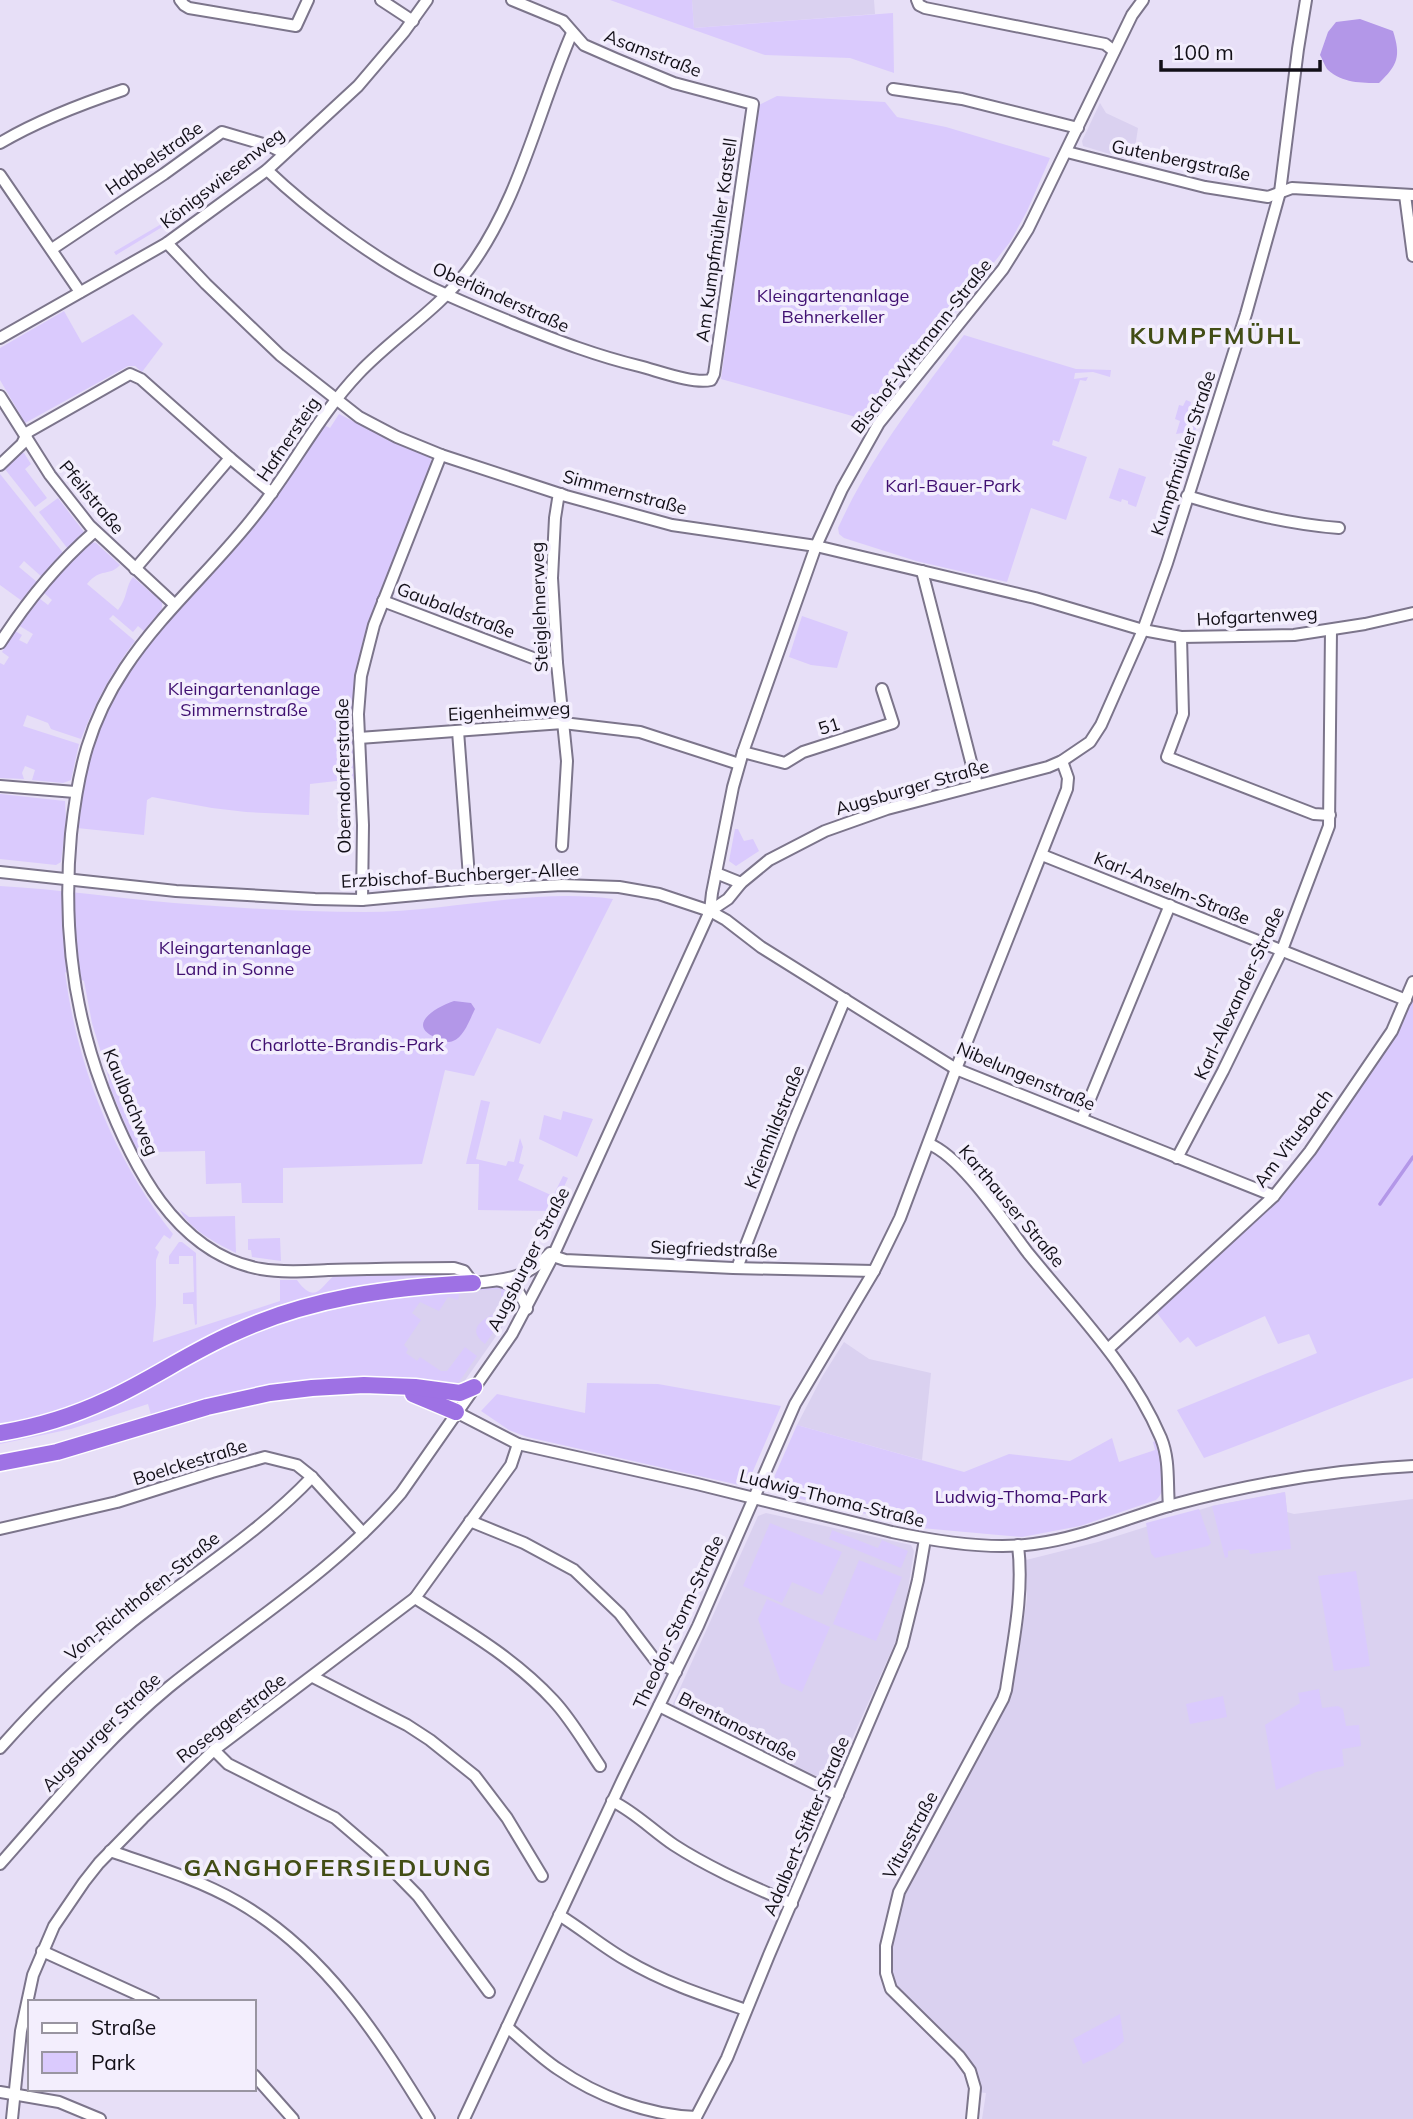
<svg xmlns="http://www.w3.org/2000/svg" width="1413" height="2119" font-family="Mulish,sans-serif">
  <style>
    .built { fill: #dad1f0 }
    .green { fill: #dacafd }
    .water { fill: #b397e8 }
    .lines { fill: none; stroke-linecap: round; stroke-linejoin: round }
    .stream { stroke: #b397e8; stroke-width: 3.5 }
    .minor-casing { stroke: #7c758b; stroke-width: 14 }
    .highway-casing { stroke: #fff; stroke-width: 19 }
    .minor { stroke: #fff; stroke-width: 10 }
    .highway { stroke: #9e71e4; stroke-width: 16 }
    .labels { text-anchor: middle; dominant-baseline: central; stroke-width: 7; stroke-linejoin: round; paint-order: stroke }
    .street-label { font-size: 18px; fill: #120f17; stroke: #f3eefd }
    .park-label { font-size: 18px; fill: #401071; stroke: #f3eefd }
    .district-label { font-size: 24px; font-weight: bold; letter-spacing: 2px; fill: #424d15; stroke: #f3eefd }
  </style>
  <rect width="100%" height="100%" fill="#e7dff7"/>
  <g class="built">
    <polygon points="692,0 874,0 875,14 694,28"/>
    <polygon points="1100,103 1106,113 1138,128 1133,161 1083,146 1082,141"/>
    <polygon points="511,1288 520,1302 459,1389 387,1347 417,1291"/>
    <polygon points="844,1342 869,1359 931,1373 922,1460 797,1425 822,1377"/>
    <polygon points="1285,1492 1287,1512 1294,1514 1413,1499 1413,2119 982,2119 986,2093 978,2092 977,2077 971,2062 902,1993 894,1981 889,1965 890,1947 903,1892 1012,1695 1027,1599 1026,1560 1098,1542 1212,1506"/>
    <polygon points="766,1513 911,1545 914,1551 906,1602 895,1643 834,1779 831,1781 827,1781 671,1708 758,1516"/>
  </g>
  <g class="green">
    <polygon points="610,0 692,0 694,28 893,13 894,73 850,58 765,55"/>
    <polygon points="777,96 885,102 897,117 946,127 1050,158 1027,211 1010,242 870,421 721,379 759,105"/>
    <polygon points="266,148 269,149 182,215 116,255 114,252 180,213"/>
    <polygon points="64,311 82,343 133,314 163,344 142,372 135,366 128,366 25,423 0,380 0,348"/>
    <path d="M 964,335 L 1076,369 L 1111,370 L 1110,377 L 1093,372 L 1075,373 L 1074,379 L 1088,377 L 1086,381 L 1080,380 L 1059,442 L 1053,440 L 1052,445 L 1087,457 L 1066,520 L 1031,508 L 1007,582 L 916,561 L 844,538 L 839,534 L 838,528 C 870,457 918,397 964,335 Z"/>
    <polygon points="1186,400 1191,402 1190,409 1197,411 1200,404 1204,405 1195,431 1176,434 1180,421 1175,419 1179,405 1183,406"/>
    <path d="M 339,414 L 374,432 L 429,456 L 432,463 L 362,644 L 353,696 L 354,779 L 310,784 L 309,815 L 246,812 L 212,808 L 152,797 L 147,800 L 144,835 L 77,828 C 82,790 87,749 103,714 C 140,637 207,583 260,517 C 283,488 303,456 324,425 L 330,428 Z"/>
    <polygon points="20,453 24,453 31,464 25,469 47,498 35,507 4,468"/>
    <polygon points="1119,468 1146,477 1136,507 1128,504 1128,501 1122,499 1121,502 1109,498"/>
    <polygon points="0,474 64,554 42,577 24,561 19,567 37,582 22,601 0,585"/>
    <polygon points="58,498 84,532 82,536 68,549 39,512"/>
    <path d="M 91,542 L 96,543 L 120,565 C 109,577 101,567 87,584 L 118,610 C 128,597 125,587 133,577 L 162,602 L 162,609 L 144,631 L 138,626 L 133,632 L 113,615 L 109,619 L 135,641 C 112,671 95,703 81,739 L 51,729 L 48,723 L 27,715 L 23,726 L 79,744 L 71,780 L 63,783 L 32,780 L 35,770 L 25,766 L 22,773 L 24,779 L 0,778 L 0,663 L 4,665 L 9,657 L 2,652 L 15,631 L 22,635 L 19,640 L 27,644 L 33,634 L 18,625 L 39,598 L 48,605 L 52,600 L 43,592 Z"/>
    <polygon points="802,616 848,632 837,668 811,665 789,657"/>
    <polygon points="0,794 65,801 66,820 61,862 56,865 0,859"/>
    <polygon points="735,829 738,829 744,841 753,839 759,851 736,866 729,861"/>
    <path d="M 0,886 C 58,889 116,898 174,903 C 238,908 301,912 365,912 C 447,912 531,888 613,899 L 540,1044 L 497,1028 L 474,1076 L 445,1070 L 422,1164 L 283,1168 L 283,1203 L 242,1203 L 241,1183 L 206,1184 L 205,1151 L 151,1152 L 141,1158 L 133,1143 L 108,1083 L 109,1079 L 92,1023 L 84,981 L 65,972 C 77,1067 114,1159 173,1234 L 170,1239 L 164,1235 L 155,1248 L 159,1252 L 156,1260 L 156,1305 L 153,1342 L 280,1301 L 280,1280 L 297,1280 C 316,1307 322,1284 336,1274 L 440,1271 L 460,1274 L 349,1289 L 88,1401 L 53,1414 L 0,1424 Z"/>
    <path d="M 1413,999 L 1413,1378 C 1342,1402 1274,1433 1204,1458 L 1177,1410 L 1317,1353 L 1309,1334 L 1278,1344 L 1265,1316 L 1196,1347 L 1188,1337 L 1180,1343 L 1157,1313 L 1270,1208 L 1316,1151 L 1337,1121 L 1397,1031 Z"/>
    <polygon points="481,1100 490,1102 476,1159 506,1166 508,1161 514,1162 520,1138 523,1147 519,1163 524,1165 518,1180 553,1196 563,1176 568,1178 553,1211 478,1210 479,1164 466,1164"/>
    <polygon points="563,1111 593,1119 577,1157 539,1139 544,1115 561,1120"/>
    <path d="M 180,1210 L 189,1217 L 235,1216 L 236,1253 C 216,1243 189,1229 180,1210 Z"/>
    <polygon points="280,1238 281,1261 252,1257 251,1250 248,1250 248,1239"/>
    <polygon points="179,1242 182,1242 196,1253 197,1324 195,1325 193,1304 183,1304 183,1293 194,1292 193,1256 179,1256 179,1264 169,1264 169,1256"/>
    <polygon points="504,1287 516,1296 501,1297 501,1289 460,1291 458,1300 448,1297 439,1311 420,1302 412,1313 421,1320 404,1345 408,1349 406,1353 417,1361 420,1357 441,1371 447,1371 465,1347 477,1356 459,1382 450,1389 212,1398 151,1415 148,1404 71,1429 0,1444 0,1440 38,1433 108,1408 231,1341 319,1308 458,1288"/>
    <path d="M 507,1309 L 509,1309 L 508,1312 L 485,1344 C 461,1326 492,1314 507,1309 Z"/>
    <polygon points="587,1383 658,1384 781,1406 750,1478 742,1476 739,1485 527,1437 509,1430 481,1411 497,1394 585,1413"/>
    <path d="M 797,1425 L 964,1472 L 1009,1454 L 1070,1461 L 1112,1438 L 1119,1462 L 1155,1450 L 1153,1442 L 1158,1440 C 1164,1456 1170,1488 1156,1500 L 1080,1526 L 1022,1537 L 910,1527 L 905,1523 L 775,1493 L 773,1484 L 775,1475 Z"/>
    <polygon points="1285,1492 1291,1549 1250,1554 1249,1550 1239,1549 1228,1551 1228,1557 1225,1558 1212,1506"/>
    <polygon points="1199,1509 1211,1543 1208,1546 1155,1558 1151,1553 1146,1523"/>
    <polygon points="770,1523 842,1552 822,1595 792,1582 782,1603 743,1586"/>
    <polygon points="832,1530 878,1548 882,1540 908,1551 901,1568 829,1539"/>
    <polygon points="859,1560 902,1577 876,1641 833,1624"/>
    <polygon points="1356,1571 1370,1666 1334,1671 1318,1576"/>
    <polygon points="767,1599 830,1627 802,1692 781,1683 758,1619"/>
    <polygon points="1319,1689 1322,1708 1338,1706 1343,1709 1346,1726 1359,1725 1361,1746 1342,1749 1344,1766 1316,1772 1276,1790 1265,1725 1300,1703 1298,1693"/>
    <polygon points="1223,1696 1227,1717 1190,1724 1186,1704"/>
    <polygon points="1120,2014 1124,2041 1115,2049 1083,2064 1073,2039"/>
  </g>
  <g class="water">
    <path d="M 1360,19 L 1393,31 C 1401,56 1398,65 1379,83 C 1362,83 1342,83 1328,70 C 1325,67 1323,60 1320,55 L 1328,32 L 1336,22 Z"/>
    <path d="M 454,1001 L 471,1003 L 475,1009 C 470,1019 464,1037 453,1041 C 448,1043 446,1042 442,1040 C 404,1028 431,1009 454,1001 Z"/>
  </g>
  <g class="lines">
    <polyline class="stream" points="1380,1204 1413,1157"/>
    <defs>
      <g id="minor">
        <polyline points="180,0 184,5 189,8 296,26 308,0"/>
        <polyline points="381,0 413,21"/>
        <polyline points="917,0 919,5 925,8 1105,44 1114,51"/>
        <polyline points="893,89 962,99 1078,128"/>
        <path d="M 0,143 C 39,120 81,104 123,90"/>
        <polyline points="1067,152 1205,187 1268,197 1292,188 1413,195"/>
        <path d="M 267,170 C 310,211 377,261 430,287 C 459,301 489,313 518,325 C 558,341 597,356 639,366 C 659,371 692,384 711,380 L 714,374 L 753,104 L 674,83 L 616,59 L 584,45 L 563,21 L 512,0"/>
        <polyline points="0,175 80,292"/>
        <polyline points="1405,195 1413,256"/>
        <polyline points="167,243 206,284 280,355 359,417 397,437 441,455 566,496 672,525 816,546 1035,598 1143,630 1181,637 1294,635 1365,624 1413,613"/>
        <polyline points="52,249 164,174 222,132 270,146 284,153"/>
        <polyline points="0,338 167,243 267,170 358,86 404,32 427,0"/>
        <polyline points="0,396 50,475 90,526 174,604"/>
        <polyline points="0,465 22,444 28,432 130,374 141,379 230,458 272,493"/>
        <polyline points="561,494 558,499 555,518 552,578 557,663 567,761 562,846"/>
        <path d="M 1187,496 C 1237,511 1287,524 1339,528"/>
        <polyline points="135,569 230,458"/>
        <polyline points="922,571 977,785"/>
        <polyline points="383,601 533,658 557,663"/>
        <polyline points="1181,637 1183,714 1167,757 1314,814 1330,815"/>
        <path d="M 0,643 C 27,601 56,565 94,532"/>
        <polyline points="458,731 470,890"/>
        <polyline points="359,738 563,723 640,732 739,764"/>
        <polyline points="743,752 785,763 803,752 893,723 882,689"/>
        <polyline points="0,786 75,792"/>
        <polyline points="1042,855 1406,1000"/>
        <polyline points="0,872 176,891 315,899 362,900 470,890 562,885 619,887 659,894 710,911 726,920 761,947 956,1069 1274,1196"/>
        <polyline points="716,873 741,883"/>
        <polyline points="362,900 363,825 358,714 361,676 374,625 441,455"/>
        <polyline points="710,911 712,893 733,787 743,752 816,546 842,489 879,423 1003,269 1028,229 1132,15 1143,0"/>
        <polyline points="1082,1118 1170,905"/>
        <path d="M 929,1144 C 962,1157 1005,1223 1028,1253 C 1076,1312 1131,1367 1161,1438 C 1170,1460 1167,1483 1169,1506"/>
        <polyline points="1177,1158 1223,1071 1282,950 1329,826 1331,630"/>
        <path d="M 550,1253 C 529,1278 505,1280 473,1283 L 464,1271 L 454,1268 C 412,1268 370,1269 328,1270 C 307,1271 283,1273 261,1269 C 175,1254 131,1163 103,1089 C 72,1007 63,920 71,834 C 78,770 89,722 125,668 C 162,612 214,568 255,515 C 292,469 318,416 359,373 C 393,337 438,310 468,270 C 520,200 538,111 572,33"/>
        <polyline points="553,1256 565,1260 733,1268 874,1271"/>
        <polyline points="737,1268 791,1129 845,999"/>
        <path d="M 500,1281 C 517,1285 520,1293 527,1309"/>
        <polyline points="1108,1349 1274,1196 1310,1151 1392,1031 1413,982"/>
        <path d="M 456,1412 L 518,1444 L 697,1484 L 892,1532 C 934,1541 992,1550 1034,1544 C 1082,1538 1126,1518 1172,1505 C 1250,1484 1332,1470 1413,1466"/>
        <polyline points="470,1521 524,1543 574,1570 620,1614 655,1660 676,1672"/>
        <polyline points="0,1529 117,1502 212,1472 265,1457 297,1465 312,1477 363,1533"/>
        <path d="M 415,1598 C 464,1629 513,1657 553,1700 C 571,1719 585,1744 600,1766"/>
        <polyline points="313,1677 407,1725 430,1740 475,1776 507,1818 542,1876"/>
        <polyline points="659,1706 838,1795"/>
        <path d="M 0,1748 C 39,1704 82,1662 128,1625 C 189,1576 258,1534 312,1477"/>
        <polyline points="214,1750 228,1764 335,1818 377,1854 418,1896 489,1992"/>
        <path d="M 612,1801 C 635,1812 653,1831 674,1845 C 711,1869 752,1886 792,1904"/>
        <path d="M 110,1851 C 154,1866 198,1879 238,1902 C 325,1952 378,2036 429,2119"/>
        <path d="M 0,1864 C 54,1803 106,1739 169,1687 C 247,1624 336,1570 401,1493 L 512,1334 L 553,1256 L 710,911 L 728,899 L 741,883 L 769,860 L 825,831 L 887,809 L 1048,767 L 1062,761 L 1090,742 L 1101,725 L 1143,630 L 1167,563 L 1246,314 L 1280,192 L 1298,49 L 1306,0"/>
        <path d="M 559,1915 C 582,1929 603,1947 626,1960 C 665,1983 705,1996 746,2010"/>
        <polyline points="42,1951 154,2002"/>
        <path d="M 507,2027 C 524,2041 540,2057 558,2069 C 597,2096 647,2115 696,2117"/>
        <polyline points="254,2075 293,2119"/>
        <polyline points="0,2092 59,2102 100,2119"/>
        <polyline points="12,2119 21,2031 33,1975 54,1926 84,1882 99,1863 143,1818 214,1750 415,1598 511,1465 518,1444"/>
        <polyline points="464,2119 623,1779 698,1626 795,1404 874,1271 900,1218 956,1069 1067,789 1068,778 1062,761"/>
        <polyline points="695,2119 727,2058 769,1955 902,1645 918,1580 925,1539"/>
        <path d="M 972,2119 L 975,2088 L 970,2071 L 959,2056 L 891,1989 L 886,1973 L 886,1946 L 899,1892 L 1003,1699 L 1006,1690 C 1013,1642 1024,1594 1018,1545"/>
      </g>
      <g id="highway">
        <polyline points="413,1394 456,1412"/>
        <path d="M 0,1433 C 37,1427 73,1416 107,1400 C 151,1380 190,1352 234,1333 C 309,1298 392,1287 473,1283"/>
        <polyline points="0,1463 57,1452 207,1407 270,1393 312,1388 364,1385 415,1387 460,1393 474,1387"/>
      </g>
    </defs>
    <use href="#minor" class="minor-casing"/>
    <use href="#highway" class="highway-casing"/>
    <use href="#minor" class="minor"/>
    <use href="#highway" class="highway"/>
  </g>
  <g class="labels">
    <g class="street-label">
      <text transform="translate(653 53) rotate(21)">Asamstraße</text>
      <text transform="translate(154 158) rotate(-35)">Habbelstraße</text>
      <text transform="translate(1181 160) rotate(12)">Gutenbergstraße</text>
      <text transform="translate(222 178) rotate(-38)">Königswiesenweg</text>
      <text transform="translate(716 240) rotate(-82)">Am Kumpfmühler Kastell</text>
      <text transform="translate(501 297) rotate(24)">Oberländerstraße</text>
      <text transform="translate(921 346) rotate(-52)">Bischof-Wittmann-Straße</text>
      <text transform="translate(288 439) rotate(-56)">Hafnersteig</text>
      <text transform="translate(1183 453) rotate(-72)">Kumpfmühler Straße</text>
      <text transform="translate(625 492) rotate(15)">Simmernstraße</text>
      <text transform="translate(92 497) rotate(50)">Pfeilstraße</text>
      <text transform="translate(539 607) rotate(-92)">Steiglehnerweg</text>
      <text transform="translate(456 610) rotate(21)">Gaubaldstraße</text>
      <text transform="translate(1257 616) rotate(-3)">Hofgartenweg</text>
      <text transform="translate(509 711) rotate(-3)">Eigenheimweg</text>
      <text transform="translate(829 726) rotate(-17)">51</text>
      <text transform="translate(343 776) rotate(-91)">Oberndorferstraße</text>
      <text transform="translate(912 787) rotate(-16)">Augsburger Straße</text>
      <text transform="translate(460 875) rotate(-3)">Erzbischof-Buchberger-Allee</text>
      <text transform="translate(1172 888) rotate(22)">Karl-Anselm-Straße</text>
      <text transform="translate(1239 993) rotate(-65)">Karl-Alexander-Straße</text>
      <text transform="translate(1026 1076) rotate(23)">Nibelungenstraße</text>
      <text transform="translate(131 1102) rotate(67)">Kaulbachweg</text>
      <text transform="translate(774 1127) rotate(-68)">Kriemhildstraße</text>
      <text transform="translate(1293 1138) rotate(-53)">Am Vitusbach</text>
      <text transform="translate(1012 1206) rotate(50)">Karthauser Straße</text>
      <text transform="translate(714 1249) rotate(2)">Siegfriedstraße</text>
      <text transform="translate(528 1259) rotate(-63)">Augsburger Straße</text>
      <text transform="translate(190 1462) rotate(-17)">Boelckestraße</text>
      <text transform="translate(832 1498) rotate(14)">Ludwig-Thoma-Straße</text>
      <text transform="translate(142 1596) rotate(-39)">Von-Richthofen-Straße</text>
      <text transform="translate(678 1622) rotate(-65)">Theodor-Storm-Straße</text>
      <text transform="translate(231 1718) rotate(-38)">Roseggerstraße</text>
      <text transform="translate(738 1726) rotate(27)">Brentanostraße</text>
      <text transform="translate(101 1732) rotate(-45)">Augsburger Straße</text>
      <text transform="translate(806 1826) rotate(-67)">Adalbert-Stifter-Straße</text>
      <text transform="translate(910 1835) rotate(-62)">Vitusstraße</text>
    </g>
    <g class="park-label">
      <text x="833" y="295">Kleingartenanlage<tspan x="833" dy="21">Behnerkeller</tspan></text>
      <text x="953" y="485">Karl-Bauer-Park</text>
      <text x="244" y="688">Kleingartenanlage<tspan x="244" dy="21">Simmernstraße</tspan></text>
      <text x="235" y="947">Kleingartenanlage<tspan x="235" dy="21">Land in Sonne</tspan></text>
      <text x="347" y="1044">Charlotte-Brandis-Park</text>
      <text x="1021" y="1496">Ludwig-Thoma-Park</text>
    </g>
    <g class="district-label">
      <text x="1216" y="335">KUMPFMÜHL</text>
      <text x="338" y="1867">GANGHOFERSIEDLUNG</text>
    </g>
  </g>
  <rect x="28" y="2000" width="228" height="91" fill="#f3eefd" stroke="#9995a1" stroke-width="2"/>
  <rect x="42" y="2023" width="35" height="10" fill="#ffffff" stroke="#9995a1" stroke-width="2"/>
  <text x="91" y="2035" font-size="21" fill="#120f17">Straße</text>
  <rect x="42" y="2052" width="35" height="21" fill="#dacafd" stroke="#9995a1" stroke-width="2"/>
  <text x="91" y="2070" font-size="21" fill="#120f17">Park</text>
  <path d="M1161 60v10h159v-10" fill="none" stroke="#120f17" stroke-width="3.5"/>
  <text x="1172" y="60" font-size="21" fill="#120f17" stroke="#f3eefd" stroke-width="5" paint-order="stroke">100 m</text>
</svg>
